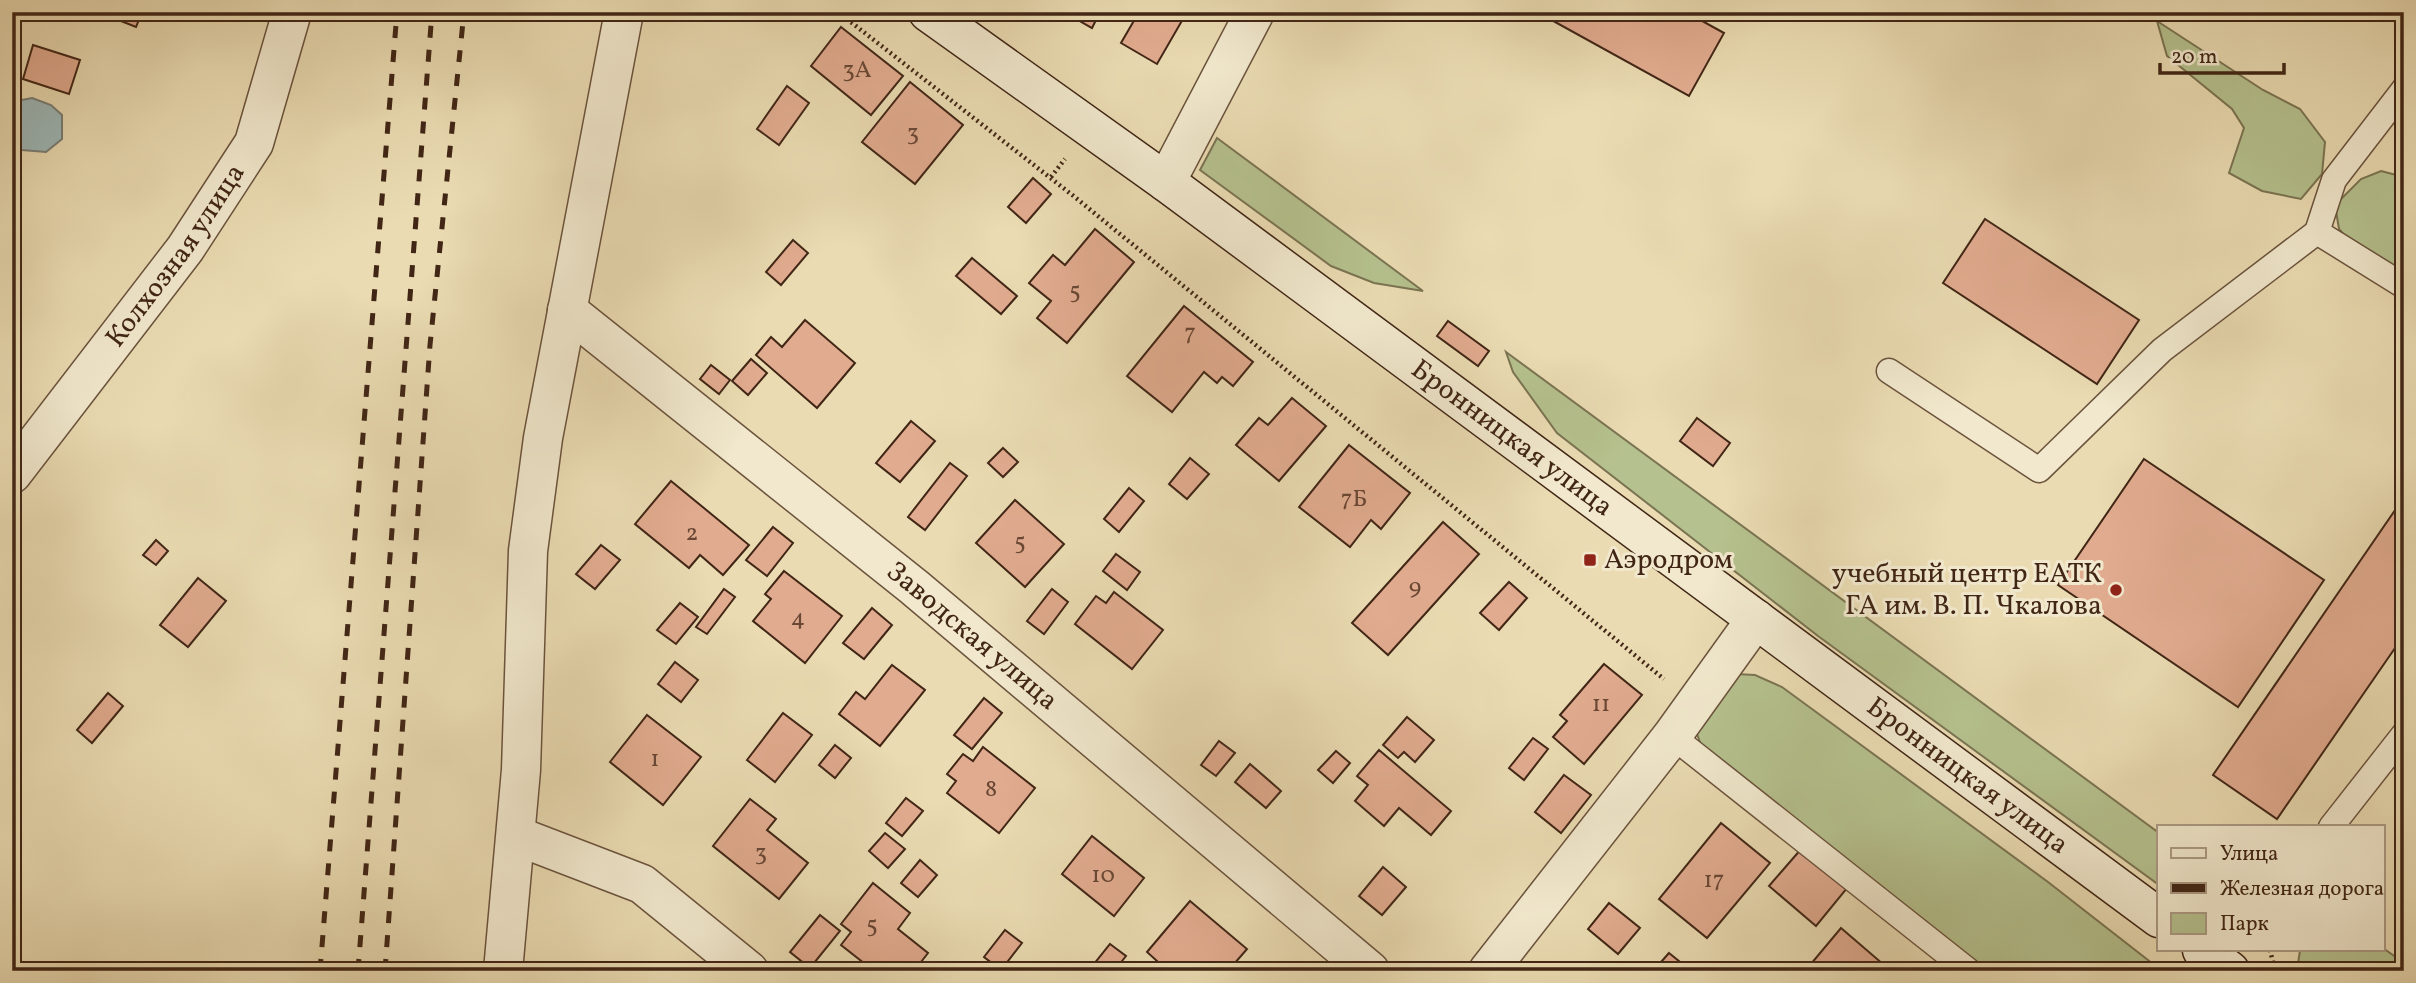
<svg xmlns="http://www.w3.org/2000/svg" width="2416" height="983" font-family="Vollkorn,serif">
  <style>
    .green { fill: #b5c18e; stroke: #7b7452; stroke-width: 2 }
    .water { fill: #9db8b8; stroke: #787e77; stroke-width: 2 }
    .building { fill: #e1ab8f; stroke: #412616; stroke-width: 2 }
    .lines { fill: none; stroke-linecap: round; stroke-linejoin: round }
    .service-casing { stroke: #6b533d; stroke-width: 27 }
    .minor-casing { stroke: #6b533d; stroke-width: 41 }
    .secondary-casing { stroke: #412616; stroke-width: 41 }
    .path { stroke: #412616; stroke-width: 4.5; stroke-dasharray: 2 3.5; stroke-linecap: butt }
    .service { stroke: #f1e8cd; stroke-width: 24 }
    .minor { stroke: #f1e8cd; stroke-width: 38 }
    .secondary { stroke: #f1e8cd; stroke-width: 38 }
    .rail { stroke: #412616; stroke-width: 5; stroke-dasharray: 12 12; stroke-linecap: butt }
    .poi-dot { fill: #8f2418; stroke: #f1e8cd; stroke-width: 2.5 }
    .labels { text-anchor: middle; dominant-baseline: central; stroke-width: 6; stroke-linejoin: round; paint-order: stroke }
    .number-label { font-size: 24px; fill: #694734 }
    .street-label { font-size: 28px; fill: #412616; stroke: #f1e8cd }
    .poi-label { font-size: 28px; fill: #412616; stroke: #f1e8cd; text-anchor: start }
  </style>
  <rect width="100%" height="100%" fill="#eadbb2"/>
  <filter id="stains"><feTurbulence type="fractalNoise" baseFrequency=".00286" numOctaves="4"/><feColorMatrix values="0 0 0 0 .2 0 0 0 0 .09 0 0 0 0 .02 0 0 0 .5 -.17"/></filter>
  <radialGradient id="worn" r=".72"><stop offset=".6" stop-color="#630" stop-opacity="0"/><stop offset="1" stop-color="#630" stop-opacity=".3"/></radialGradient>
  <g class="green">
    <polygon points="2157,21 2263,90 2300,109 2325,142 2322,174 2301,199 2262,191 2229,173 2244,128 2232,109 2167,56"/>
    <polygon points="1217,138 1423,291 1374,283 1331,266 1200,170"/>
    <polygon points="2381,171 2404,177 2404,275 2351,243 2339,229 2335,205 2361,179"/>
    <polygon points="1506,352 2159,833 2159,885 1818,636 1557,433 1513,372"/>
    <polygon points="1736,674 1755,675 1782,687 2048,882 2162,971 1982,971 1702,748 1695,728"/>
    <polygon points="2383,948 2404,963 2404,971 2297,971 2300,950"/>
  </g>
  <polygon class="water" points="32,98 51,105 62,115 62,139 46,152 22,150 12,142 12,107 17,101"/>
  <g class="building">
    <polygon points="98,12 142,12 136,27"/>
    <polygon points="1064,12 1100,12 1092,28"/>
    <polygon points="1139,12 1187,12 1157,64 1121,43"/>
    <polygon points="1537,12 1686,12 1724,33 1689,96"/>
    <polygon points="841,27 903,76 871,115 811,66"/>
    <polygon points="33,45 80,60 69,94 23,79"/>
    <polygon points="910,82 963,125 915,184 862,142"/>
    <polygon points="787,86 809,103 779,145 757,129"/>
    <polygon points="1033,178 1051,194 1026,223 1008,207"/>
    <polygon points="1985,219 2139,320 2097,384 1943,283"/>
    <polygon points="1095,229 1134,262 1067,343 1037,318 1051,301 1029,283 1053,255 1065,265"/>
    <polygon points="793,240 808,253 781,285 766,272"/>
    <polygon points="972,258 1017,296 1001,314 956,276"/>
    <polygon points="1184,306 1253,362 1233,386 1222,377 1217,383 1204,372 1172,412 1127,376"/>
    <polygon points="805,320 855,363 817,408 756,355 771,337 782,347"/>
    <polygon points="1448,321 1489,351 1478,366 1437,336"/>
    <polygon points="751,359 767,373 748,395 732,381"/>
    <polygon points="711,365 730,380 719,394 700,379"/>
    <polygon points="1292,398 1326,426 1279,481 1236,445 1259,418 1268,425"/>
    <polygon points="1697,418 1730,443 1713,466 1680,441"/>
    <polygon points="911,421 935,441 900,482 876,463"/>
    <polygon points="1349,445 1410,493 1381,529 1371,520 1350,547 1299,507"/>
    <polygon points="1003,448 1018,462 1003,477 988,463"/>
    <polygon points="1190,458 1209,474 1187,499 1169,484"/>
    <polygon points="2144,459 2324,580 2238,707 2058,585"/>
    <polygon points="950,463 967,476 925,530 908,517"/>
    <polygon points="671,481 749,545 723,575 700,555 689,568 635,524"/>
    <polygon points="1129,488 1144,501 1119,532 1104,519"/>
    <polygon points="1015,500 1064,544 1025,587 976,543"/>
    <polygon points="2402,500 2404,635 2277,819 2213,775"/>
    <polygon points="1443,522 1479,554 1388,655 1352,623"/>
    <polygon points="773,527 793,543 767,576 746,560"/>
    <polygon points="156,540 168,551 156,565 143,555"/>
    <polygon points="601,545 620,560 595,589 576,574"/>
    <polygon points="1116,554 1140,572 1127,590 1103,571"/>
    <polygon points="784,571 842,616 805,663 753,621 771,599 765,594"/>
    <polygon points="198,578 226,601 188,647 160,625"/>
    <polygon points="1509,582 1527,598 1499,630 1480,613"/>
    <polygon points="724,589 735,597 707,634 696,627"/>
    <polygon points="1052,589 1068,602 1044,634 1027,621"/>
    <polygon points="1114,592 1163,630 1132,669 1075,624 1096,596 1106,603"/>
    <polygon points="680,603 698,617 676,644 657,630"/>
    <polygon points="872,608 892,625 864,659 843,643"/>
    <polygon points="675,662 698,680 681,702 658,684"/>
    <polygon points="1604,664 1642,695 1584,764 1553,737 1567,721 1560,715"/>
    <polygon points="892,665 925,690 880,746 839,714 856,692 865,699"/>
    <polygon points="108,693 123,706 92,743 77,730"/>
    <polygon points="984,698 1002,713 972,749 954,735"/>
    <polygon points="783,713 812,735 775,782 747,760"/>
    <polygon points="647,715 701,757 663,805 610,762"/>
    <polygon points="1407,717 1434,740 1415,762 1404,752 1398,758 1383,745"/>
    <polygon points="1533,738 1548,749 1524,780 1509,768"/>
    <polygon points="1219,741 1235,753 1216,776 1201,765"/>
    <polygon points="835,745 851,758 835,778 819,765"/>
    <polygon points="983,747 1035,788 999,833 947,793 956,781 947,774 963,754 973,761"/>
    <polygon points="1379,750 1451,811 1431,835 1399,808 1384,826 1355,801 1368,785 1357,776"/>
    <polygon points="1336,751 1350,763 1333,783 1318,770"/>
    <polygon points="1250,764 1281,791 1266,808 1235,782"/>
    <polygon points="1564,775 1591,795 1561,833 1535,812"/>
    <polygon points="906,798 923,811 902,836 886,823"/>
    <polygon points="750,799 776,819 767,830 808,863 779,899 713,846"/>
    <polygon points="1721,823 1770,863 1707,938 1659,899"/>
    <polygon points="885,833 905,849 888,868 869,851"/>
    <polygon points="1092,836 1144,878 1114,916 1062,874"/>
    <polygon points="1802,848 1848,887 1816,926 1769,886"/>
    <polygon points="920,860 937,875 918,897 901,883"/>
    <polygon points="1383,867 1406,887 1382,915 1359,896"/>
    <polygon points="873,883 910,913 898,929 928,953 914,971 874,971 841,945 851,932 841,924"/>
    <polygon points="1190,901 1247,949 1228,971 1168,971 1147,952"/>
    <polygon points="1609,903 1640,928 1618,954 1588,929"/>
    <polygon points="820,915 840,931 810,968 790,952"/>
    <polygon points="1841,928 1891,971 1805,971"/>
    <polygon points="1005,930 1022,943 1001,970 984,957"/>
    <polygon points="1110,944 1126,956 1114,971 1092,971 1090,969"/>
    <polygon points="1669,953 1685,966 1681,971 1653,971"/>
  </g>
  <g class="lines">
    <defs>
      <g id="service">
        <polyline points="2317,232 2334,180 2404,89"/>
        <polyline points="1889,371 2039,470 2162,350 2317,232 2404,286"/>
        <polyline points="1672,736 1969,971"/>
        <polyline points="2331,827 2404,734"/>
      </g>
      <g id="minor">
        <polyline points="1166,182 1255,12"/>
        <path id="s1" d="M 567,310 L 914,587 L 1370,971"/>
        <path id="s2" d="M 12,474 L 185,249 L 254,143 L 292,12"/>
        <polyline points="517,836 642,884 749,971"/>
        <polyline points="503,971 521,770 528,551 543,438 624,12"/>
        <polyline points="1488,971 1672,736 1756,619"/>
      </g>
      <g id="secondary">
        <path id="s3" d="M 928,12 L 1166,182 L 2159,918"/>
        <polyline points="2202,950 2230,971"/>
      </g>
    </defs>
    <use href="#service" class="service-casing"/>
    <use href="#minor" class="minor-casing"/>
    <use href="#secondary" class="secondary-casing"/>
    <g class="path">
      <polyline points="838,12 1071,194 1664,679"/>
      <polyline points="1051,177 1065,159"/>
      <polyline points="2270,950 2275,971"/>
    </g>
    <use href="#service" class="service"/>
    <use href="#minor" class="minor"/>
    <use href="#secondary" class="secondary"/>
    <g class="rail">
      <polyline points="320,971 397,12"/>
      <polyline points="358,971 432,12"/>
      <polyline points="385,971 430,345 464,12"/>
    </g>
  </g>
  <g class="poi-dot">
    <rect x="1583" y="553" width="14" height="14" rx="3.5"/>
    <circle cx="2116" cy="590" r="7"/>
  </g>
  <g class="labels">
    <g class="number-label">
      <text x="857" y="71">3А</text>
      <text x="913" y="134">3</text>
      <text x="1075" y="292">5</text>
      <text x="1190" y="334">7</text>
      <text x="1354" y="500">7Б</text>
      <text x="692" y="534">2</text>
      <text x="1020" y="543">5</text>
      <text x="1415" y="588">9</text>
      <text x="798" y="619">4</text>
      <text x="1601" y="705">11</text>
      <text x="655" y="760">1</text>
      <text x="991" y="790">8</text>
      <text x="761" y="854">3</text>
      <text x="1103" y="876">10</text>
      <text x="1714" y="881">17</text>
      <text x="872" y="926">5</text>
    </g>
    <g class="street-label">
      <text stroke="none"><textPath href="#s2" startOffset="273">Колхозная улица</textPath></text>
      <text stroke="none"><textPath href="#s3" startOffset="723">Бронницкая улица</textPath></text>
      <text stroke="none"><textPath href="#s1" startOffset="520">Заводская улица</textPath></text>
      <text stroke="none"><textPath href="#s3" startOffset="1290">Бронницкая улица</textPath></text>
    </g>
    <g class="poi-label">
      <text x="1604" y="560">Аэродром</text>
      <text x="2102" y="574" text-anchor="end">учебный центр ЕАТК<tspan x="2102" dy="32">ГА им. В. П. Чкалова</tspan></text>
    </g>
  </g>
  <rect width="2416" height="983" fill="none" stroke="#eadbb2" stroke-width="42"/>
  <rect x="14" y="14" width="2388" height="955" fill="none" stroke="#412616" stroke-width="3.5"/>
  <rect x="21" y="21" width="2374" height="941" fill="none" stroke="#412616" stroke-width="2"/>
  <rect x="2157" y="825" width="228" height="126" fill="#f1e8cd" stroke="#ab9a84" stroke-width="2"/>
  <rect x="2171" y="848" width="35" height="10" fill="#f1e8cd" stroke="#ab9a84" stroke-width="2"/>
  <text x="2220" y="860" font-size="21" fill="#412616">Улица</text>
  <rect x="2171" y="883" width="35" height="10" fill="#412616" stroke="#ab9a84" stroke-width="2"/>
  <text x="2220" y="895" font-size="21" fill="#412616">Железная дорога</text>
  <rect x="2171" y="913" width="35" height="21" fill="#b5c18e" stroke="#ab9a84" stroke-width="2"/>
  <text x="2220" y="930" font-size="21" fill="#412616">Парк</text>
  <path d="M2160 63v10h124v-10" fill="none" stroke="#412616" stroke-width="3.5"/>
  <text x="2171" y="63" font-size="21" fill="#412616" stroke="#f1e8cd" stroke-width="5" paint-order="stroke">20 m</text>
  <rect width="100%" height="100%" filter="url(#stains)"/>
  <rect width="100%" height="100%" fill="url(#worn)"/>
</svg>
